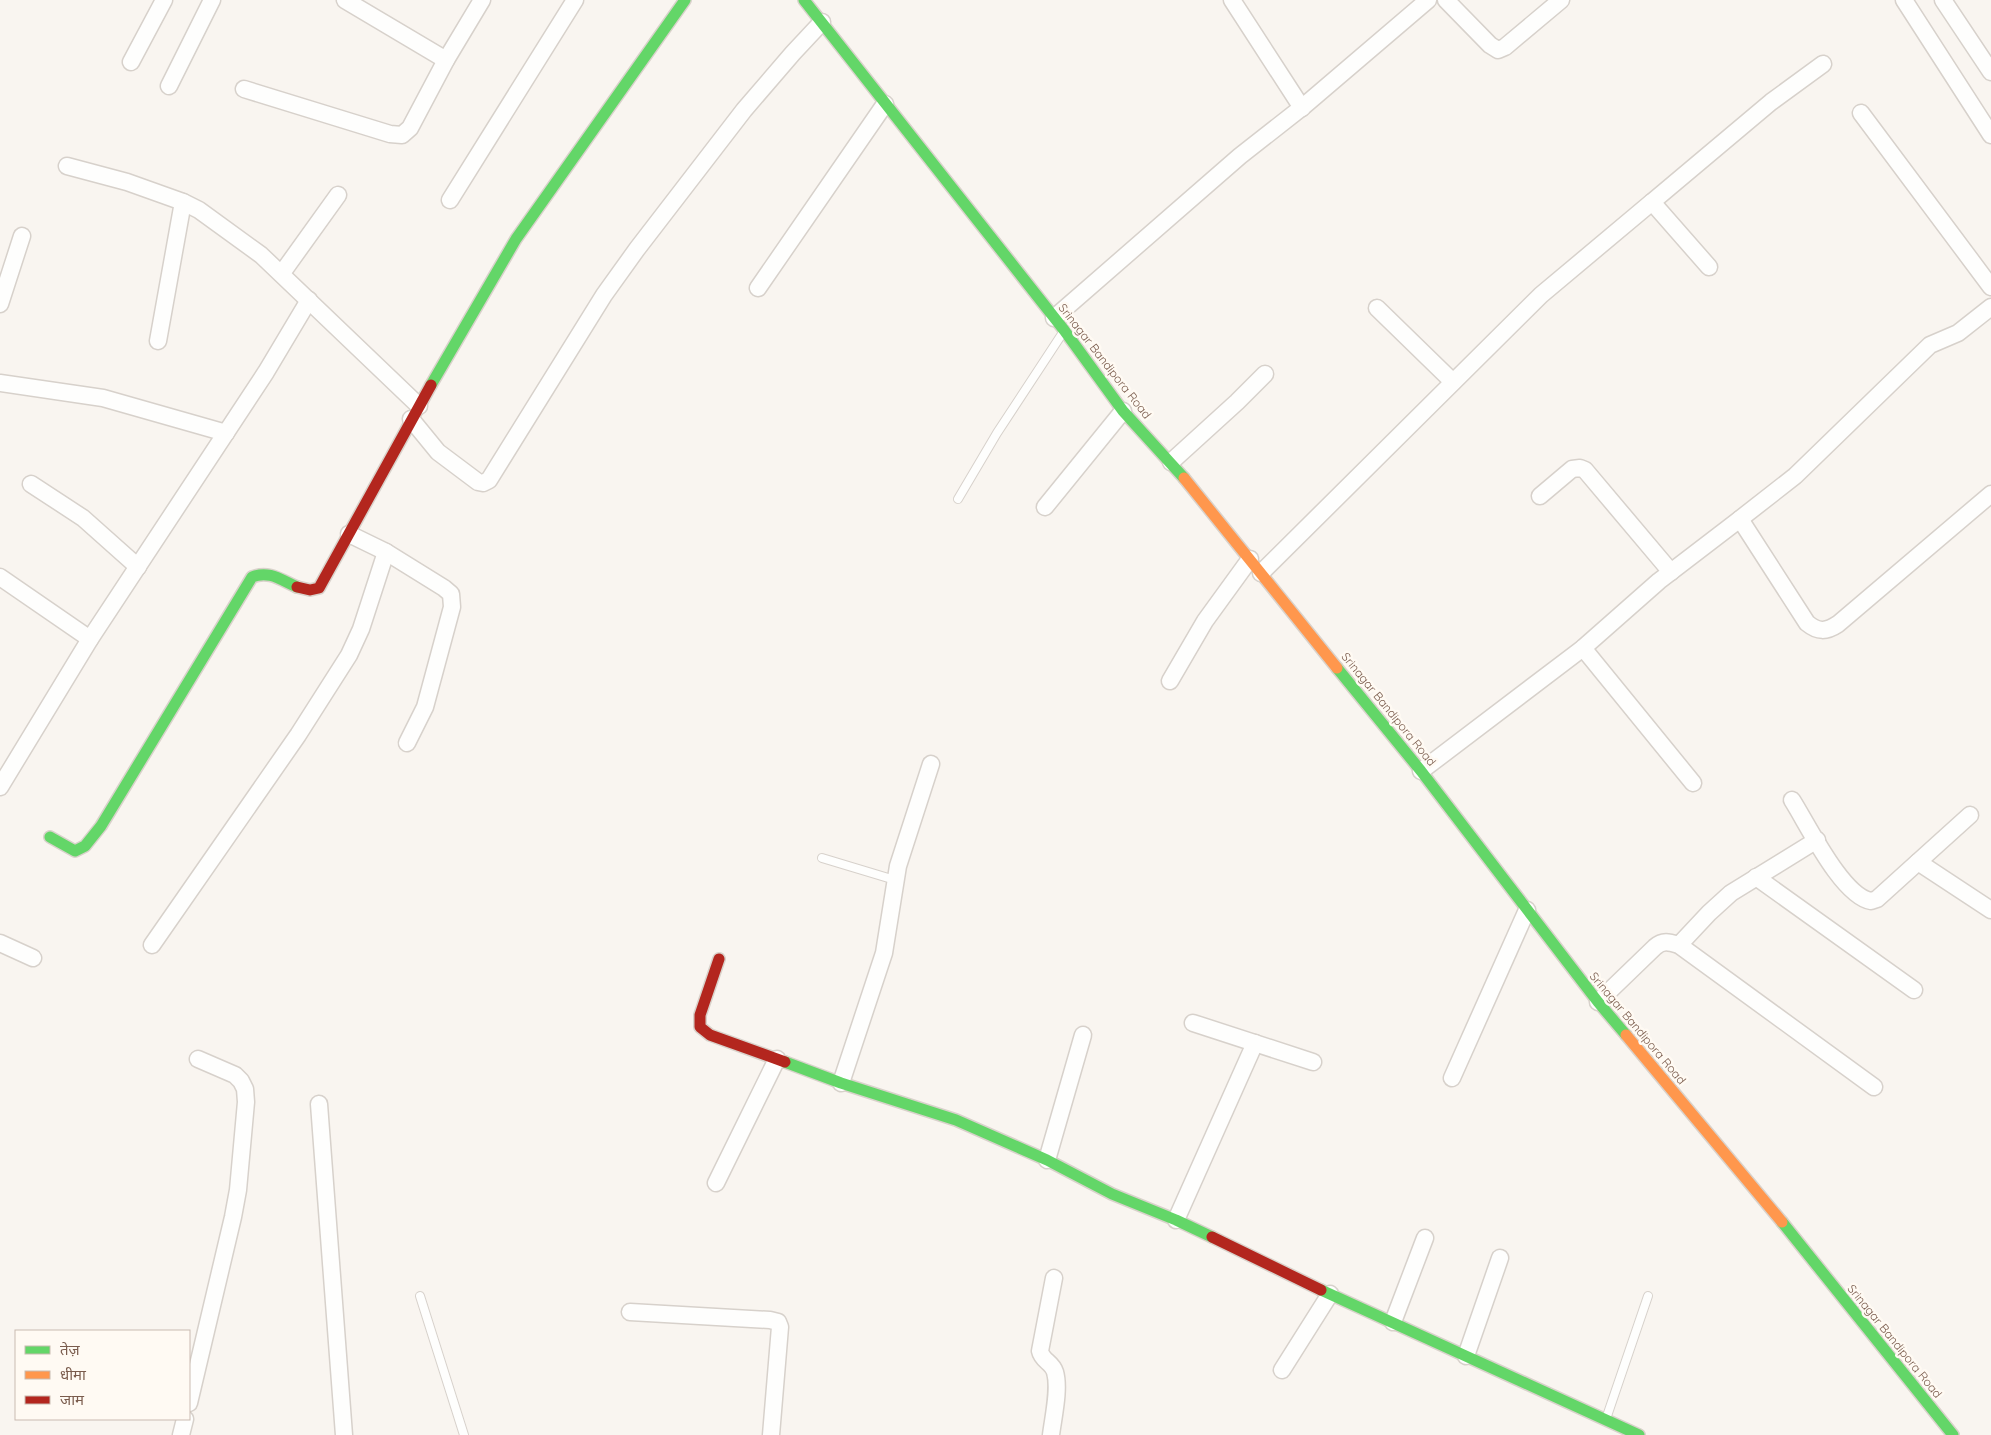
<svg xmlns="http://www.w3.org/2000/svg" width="1991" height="1435" font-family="Quicksand,'Noto Sans Devanagari',sans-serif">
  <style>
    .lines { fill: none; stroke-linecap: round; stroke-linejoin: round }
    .lane-casing { stroke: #d7d1cb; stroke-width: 10 }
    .street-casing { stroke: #d7d1cb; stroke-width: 19 }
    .fast-casing { stroke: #d9d2cb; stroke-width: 14 }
    .slow-casing { stroke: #d9d2cb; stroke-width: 14 }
    .jam-casing { stroke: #d9d2cb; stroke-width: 14 }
    .lane { stroke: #fefefd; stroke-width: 8 }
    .street { stroke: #fefefd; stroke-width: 16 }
    .fast { stroke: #63d668; stroke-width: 11 }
    .slow { stroke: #ff974d; stroke-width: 11 }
    .jam { stroke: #b3261e; stroke-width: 11 }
    .labels { text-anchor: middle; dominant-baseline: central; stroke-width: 5; stroke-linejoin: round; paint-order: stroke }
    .street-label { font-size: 12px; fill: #7a5c4d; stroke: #fffaf3 }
  </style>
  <rect width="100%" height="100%" fill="#f9f5f0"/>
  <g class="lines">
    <defs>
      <g id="lane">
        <polyline points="958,499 997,433 1062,334"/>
        <polyline points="822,858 895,880"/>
        <polyline points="420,1296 464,1435"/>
        <polyline points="1606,1419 1648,1296"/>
      </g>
      <g id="street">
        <polyline points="345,0 446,60"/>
        <polyline points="1232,0 1302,108"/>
        <polyline points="1446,0 1490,45 1498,50 1505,47 1561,0"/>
        <polyline points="1904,0 1991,135"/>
        <polyline points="1943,0 1991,72"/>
        <polyline points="131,62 164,0"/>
        <polyline points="169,86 212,0"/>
        <polyline points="244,89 390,134 402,135 410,128 446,60 482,0"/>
        <polyline points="1861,113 1991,287"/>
        <polyline points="67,166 127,182 183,202 199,210 261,255 419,406"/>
        <polyline points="450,200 575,0"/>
        <polyline points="1652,202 1771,102 1823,64"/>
        <polyline points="282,273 338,195"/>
        <polyline points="758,288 885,104"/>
        <polyline points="0,304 22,236"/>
        <polyline points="1377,308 1453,382"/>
        <polyline points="1054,318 1240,156 1305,105 1428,0"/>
        <polyline points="158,341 183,202"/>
        <polyline points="0,383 103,398 226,433"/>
        <polyline points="411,419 438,452 478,482 483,483 489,480 604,295 637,249 744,110 793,53 822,22"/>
        <polyline points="1171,462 1237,402 1265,374"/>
        <polyline points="31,484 83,518 138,567"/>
        <polyline points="1540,496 1572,469 1580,468 1585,470 1671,572"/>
        <polyline points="1045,507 1123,411"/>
        <polyline points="1740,519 1795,476 1930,345 1958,333 1991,307"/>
        <polyline points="349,534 386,552 444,588 451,594 452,607 425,707 407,743"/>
        <polyline points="1261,573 1541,295 1652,202 1709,267"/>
        <polyline points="0,577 90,639"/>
        <polyline points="1583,648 1693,783"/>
        <polyline points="1170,681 1205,621 1250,559"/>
        <path d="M 1421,771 L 1583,648 L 1659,581 L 1740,519 L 1807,623 C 1818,632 1826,632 1838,624 L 1991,494"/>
        <polyline points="0,787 90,639 266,372 309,300"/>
        <path d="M 1792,800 C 1808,825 1842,896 1871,901 L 1877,899 L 1970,815"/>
        <polyline points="1918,862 1991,910"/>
        <polyline points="1756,877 1914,990"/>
        <polyline points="0,943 33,958"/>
        <polyline points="152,945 298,735 349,655 361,629 386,552"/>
        <polyline points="1679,945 1709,913 1731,893 1817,840"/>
        <path d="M 1598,1002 L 1655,947 C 1663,940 1669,942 1679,945 L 1874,1087"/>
        <polyline points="1193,1023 1313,1062"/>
        <polyline points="1452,1078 1527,910"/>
        <polyline points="841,1083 884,953 898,866 931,764"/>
        <polyline points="319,1104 344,1435"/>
        <polyline points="1047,1160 1083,1035"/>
        <polyline points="716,1183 777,1059"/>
        <polyline points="1176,1220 1255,1043"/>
        <polyline points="630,1312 770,1320 778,1322 780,1327 771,1435"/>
        <polyline points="1393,1322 1425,1238"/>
        <polyline points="1466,1356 1500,1258"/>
        <polyline points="1282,1370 1330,1294"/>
        <polyline points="189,1403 233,1217 238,1190 246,1102 245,1089 241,1081 235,1075 198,1059"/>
        <polyline points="181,1435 185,1419"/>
        <path d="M 1051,1435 C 1053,1418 1060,1389 1055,1372 C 1052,1362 1042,1361 1040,1351 L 1054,1278"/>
      </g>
      <g id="fast">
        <polyline points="804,0 1064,330 1123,411 1184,478"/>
        <polyline points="431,385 516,239 685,0"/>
        <polyline points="1337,668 1421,771 1598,1002 1626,1035"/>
        <path d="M 50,837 L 75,851 L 85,846 L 101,826 L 252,577 C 269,570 281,580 297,587"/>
        <polyline points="785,1062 841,1083 956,1120 1047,1160 1112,1194 1176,1220 1212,1237"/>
        <polyline points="1782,1222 1953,1435"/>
        <polyline points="1321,1290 1639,1435"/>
      </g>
      <g id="slow">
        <polyline points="1184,478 1337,668"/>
        <polyline points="1626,1035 1782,1222"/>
      </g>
      <g id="jam">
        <polyline points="297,587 310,590 319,588 431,385"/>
        <polyline points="719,959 700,1015 700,1027 710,1035 785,1062"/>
        <polyline points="1212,1237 1321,1290"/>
      </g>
    </defs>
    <use href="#lane" class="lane-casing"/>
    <use href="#street" class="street-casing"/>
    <use href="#fast" class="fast-casing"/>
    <use href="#slow" class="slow-casing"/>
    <use href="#jam" class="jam-casing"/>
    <use href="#lane" class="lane"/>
    <use href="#street" class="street"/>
    <use href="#fast" class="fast"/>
    <use href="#slow" class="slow"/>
    <use href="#jam" class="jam"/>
  </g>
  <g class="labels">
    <g class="street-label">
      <text transform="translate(1105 361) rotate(52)">Srinagar Bandipora Road</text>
      <text transform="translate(1389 709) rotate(51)">Srinagar Bandipora Road</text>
      <text transform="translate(1638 1028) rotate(50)">Srinagar Bandipora Road</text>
      <text transform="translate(1895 1341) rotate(51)">Srinagar Bandipora Road</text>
    </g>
  </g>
  <rect x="15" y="1330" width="175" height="90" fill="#fffaf3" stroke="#cabbb1"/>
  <rect x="25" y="1346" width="25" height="8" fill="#63d668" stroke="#cabbb1"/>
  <text x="60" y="1355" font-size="15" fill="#7a5c4d">तेज़</text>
  <rect x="25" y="1371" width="25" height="8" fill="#ff974d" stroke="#cabbb1"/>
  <text x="60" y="1380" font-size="15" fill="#7a5c4d">धीमा</text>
  <rect x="25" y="1396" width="25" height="8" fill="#b3261e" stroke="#cabbb1"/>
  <text x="60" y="1405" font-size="15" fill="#7a5c4d">जाम</text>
</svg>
